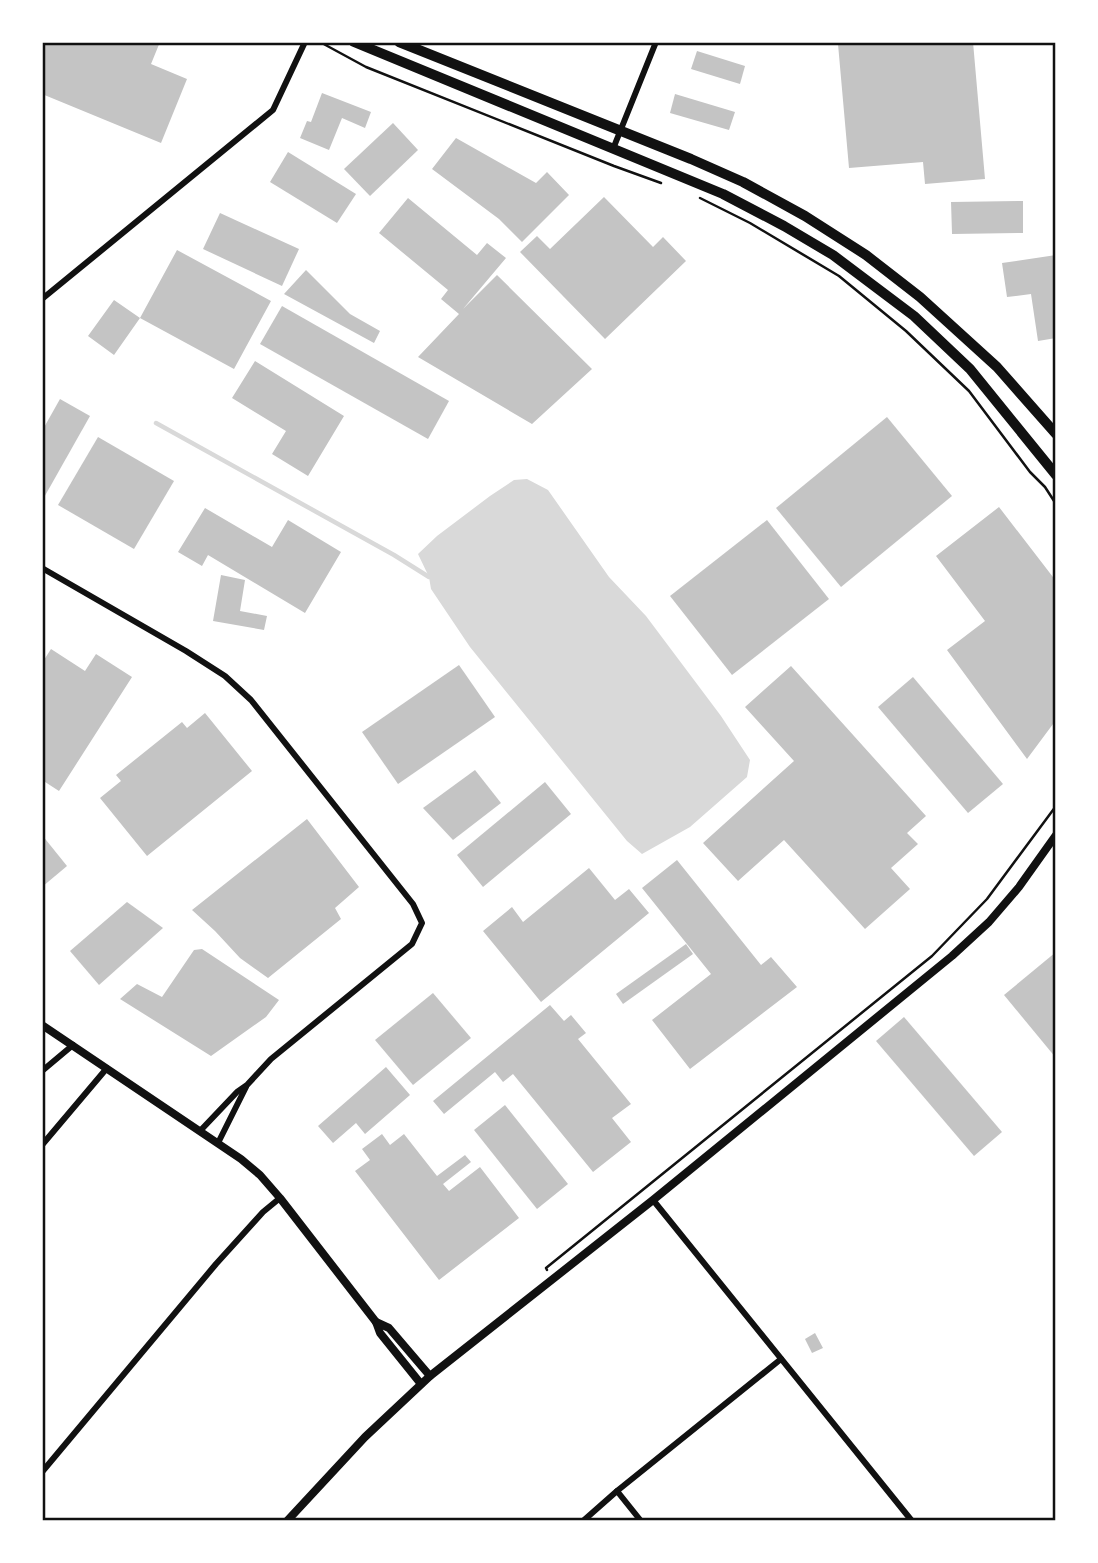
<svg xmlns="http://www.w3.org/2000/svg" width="1098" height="1563" font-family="Manrope,sans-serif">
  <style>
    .water { fill: #d9d9d9 }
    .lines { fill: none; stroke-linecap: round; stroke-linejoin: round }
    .stream { stroke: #d9d9d9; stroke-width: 4.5 }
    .building { fill: #c4c4c4 }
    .path { stroke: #111; stroke-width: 2.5 }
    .minor { stroke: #111; stroke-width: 6 }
    .tertiary { stroke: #111; stroke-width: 8 }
    .primary { stroke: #111; stroke-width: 10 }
    .neatline { fill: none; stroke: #111; stroke-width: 2.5 }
  </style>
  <rect width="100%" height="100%" fill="#fff"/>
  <polygon class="water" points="527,479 548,490 609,577 646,616 721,716 750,760 747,777 690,827 642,854 627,841 470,647 431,589 429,577 418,554 437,536 490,496 514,480"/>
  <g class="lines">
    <polyline class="stream" points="156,423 394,555 429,577"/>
  </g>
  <g class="building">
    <polygon points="42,42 160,42 151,64 187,79 161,143 42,94"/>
    <polygon points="861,42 973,42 985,179 925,184 923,162 849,168 838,44"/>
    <polygon points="697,51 745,66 740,84 691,69"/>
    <polygon points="322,93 371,112 365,128 342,118 329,150 300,138 307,121 311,122"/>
    <polygon points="675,94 735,112 729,130 670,113"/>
    <polygon points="393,123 418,150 370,196 344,169"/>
    <polygon points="456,138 536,183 547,172 569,195 522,242 499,219 432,169"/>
    <polygon points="288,152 356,194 337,223 270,182"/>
    <polygon points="604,197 653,247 663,237 686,261 605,339 520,252 537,236 550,249"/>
    <polygon points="408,198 477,255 487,243 506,258 463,309 497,275 592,369 532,424 418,357 459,314 441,299 448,290 379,233"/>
    <polygon points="1023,201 1023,233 952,234 951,202"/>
    <polygon points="220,213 299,249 282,286 203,249"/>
    <polygon points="177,250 271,301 234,369 140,318 114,355 88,336 114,300 140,318"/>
    <polygon points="1056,255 1056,338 1038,341 1031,294 1007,297 1002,263"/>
    <polygon points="306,270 350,314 380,331 374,343 284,294"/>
    <polygon points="282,306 449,401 428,439 260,344"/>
    <polygon points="255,361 344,416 308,476 272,454 286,431 232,398"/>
    <polygon points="60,399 90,416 42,501 42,431"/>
    <polygon points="887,417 952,496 841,587 776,508"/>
    <polygon points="98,437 174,481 134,549 58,505"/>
    <polygon points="999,507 1056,581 1056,720 1027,759 947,650 985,621 936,556"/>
    <polygon points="205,508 272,547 288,520 341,552 305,613 208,555 202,566 178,552"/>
    <polygon points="767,520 829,599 732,675 670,596"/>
    <polygon points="221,575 245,580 240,611 267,616 264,630 213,621"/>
    <polygon points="51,649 85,671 96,654 132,677 59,791 42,780 42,663"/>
    <polygon points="459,665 495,717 398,784 362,732"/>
    <polygon points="791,666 926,816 907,833 918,844 891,868 910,889 865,929 784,840 738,881 703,843 794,761 745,707"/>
    <polygon points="913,677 1003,784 968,813 878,707"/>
    <polygon points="205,713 252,771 147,856 100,798 121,781 116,775 182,722 187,728"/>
    <polygon points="475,770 501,803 453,840 423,808"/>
    <polygon points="545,782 571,814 483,887 457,855"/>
    <polygon points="307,819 359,887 335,908 341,919 268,978 240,958 215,931 192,910"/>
    <polygon points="42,835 67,866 42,887"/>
    <polygon points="677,860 761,965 771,957 797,987 690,1069 652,1020 711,974 642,888"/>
    <polygon points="589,868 615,900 629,889 649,913 541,1002 483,931 512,907 523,922"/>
    <polygon points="127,902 163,928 99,985 70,951"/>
    <polygon points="686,944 693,954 623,1004 616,994"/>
    <polygon points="202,949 279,1000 266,1017 211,1056 120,999 137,984 162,997 194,950"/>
    <polygon points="1056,952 1056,1058 1004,995"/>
    <polygon points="433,993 471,1038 413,1085 375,1040"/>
    <polygon points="550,1005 564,1021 571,1015 586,1033 578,1039 631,1104 612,1118 631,1142 593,1172 513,1074 503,1082 495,1072 444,1114 433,1101"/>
    <polygon points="904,1017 1002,1132 974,1156 876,1041"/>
    <polygon points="386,1067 410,1095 365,1134 356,1123 333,1143 318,1126"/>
    <polygon points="505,1105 568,1184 537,1209 474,1130"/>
    <polygon points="382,1134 390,1145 404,1134 437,1176 465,1155 471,1162 443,1184 449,1191 480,1167 519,1218 439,1280 355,1171 370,1160 362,1149"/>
    <polygon points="815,1333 823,1348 812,1353 805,1339"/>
  </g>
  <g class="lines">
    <g class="path">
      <polyline points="320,42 366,67 614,166 661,183"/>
      <polyline points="700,198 750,223 839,276 906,331 969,391 1030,472 1045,487 1056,504"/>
      <polyline points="547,1270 546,1268 932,956 987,899 1056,806"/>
    </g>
    <g class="minor">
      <polyline points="613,149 656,42"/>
      <polyline points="42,299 273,110 305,42"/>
      <polyline points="42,568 186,651 225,676 251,700 413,904 422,923 412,944 271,1059 247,1085 237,1092 200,1131"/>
      <polyline points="42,1071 73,1045"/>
      <polyline points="218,1143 246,1087"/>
      <polyline points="42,1145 107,1068"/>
      <polyline points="653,1200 912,1521"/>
      <polyline points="42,1472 216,1264 263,1212 280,1198"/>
      <polyline points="617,1491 641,1521"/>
      <polyline points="583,1521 617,1491 781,1359"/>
    </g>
    <g class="tertiary">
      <polyline points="42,1025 241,1159 260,1175 280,1198 376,1322 380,1333 421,1384"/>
      <polyline points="376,1322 389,1328 430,1376"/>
      <polyline points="287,1521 365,1437 430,1376 653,1200 952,956 989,922 1019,887 1056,835"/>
    </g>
    <g class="primary">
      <polyline points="354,42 723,194 784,226 833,255 914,316 970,369 1056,475"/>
      <polyline points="399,42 691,159 743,182 805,216 866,255 920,297 997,367 1056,434"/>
    </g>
  </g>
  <rect width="1098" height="1563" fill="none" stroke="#ffffff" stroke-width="88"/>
  <rect x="44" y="44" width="1010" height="1475" class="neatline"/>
</svg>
